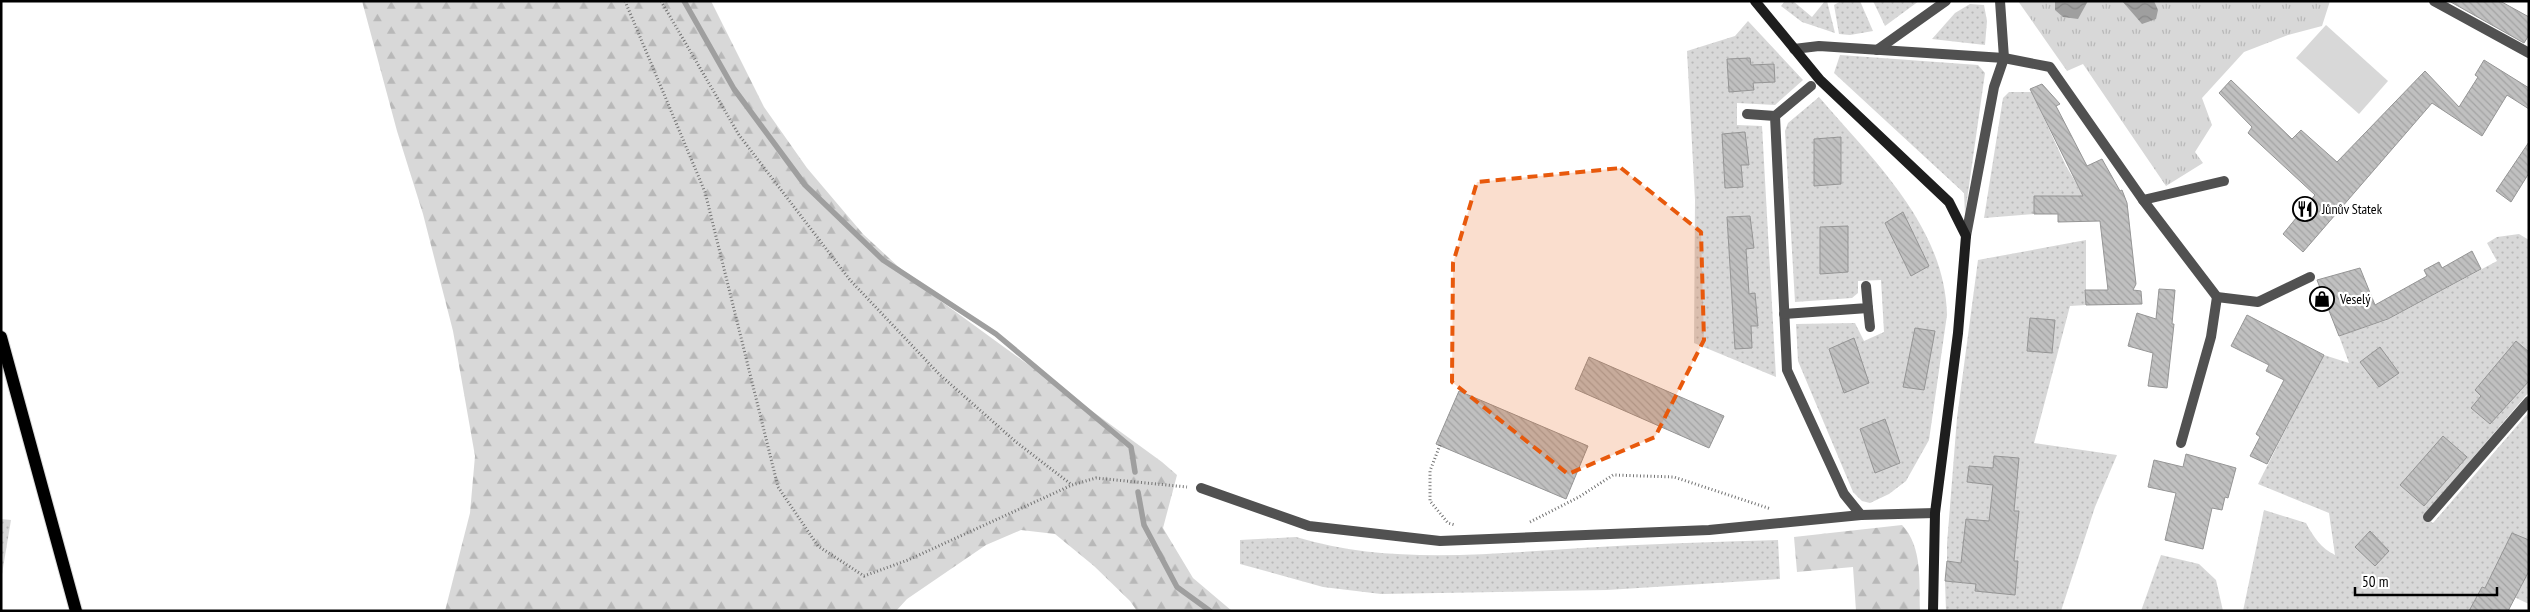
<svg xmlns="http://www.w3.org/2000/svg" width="2530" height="612" font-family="'PT Sans Narrow',sans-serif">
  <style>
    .grass { fill: url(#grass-dots) }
    .forest { fill: url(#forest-firs) }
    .park { fill: url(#park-tufts) }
    .pitch { fill: #d8d8d8 }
    .water { fill: url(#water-waves) }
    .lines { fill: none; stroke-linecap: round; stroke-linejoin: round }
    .stream { stroke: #9f9f9f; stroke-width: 5.5 }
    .building { fill: url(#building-back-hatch); stroke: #959595 }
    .primary-casing { stroke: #dbdbdb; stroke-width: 14 }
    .path { stroke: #737373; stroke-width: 3; stroke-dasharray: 1 2.5; stroke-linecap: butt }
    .street { stroke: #515151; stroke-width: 10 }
    .secondary { stroke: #1e1e1e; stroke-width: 10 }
    .primary { stroke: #000; stroke-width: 12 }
    .marked { fill: #e8590c; fill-opacity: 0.2; stroke: #e8590c; stroke-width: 4; stroke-dasharray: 10 6; stroke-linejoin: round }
    .labels { text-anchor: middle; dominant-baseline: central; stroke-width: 4.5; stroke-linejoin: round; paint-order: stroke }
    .poi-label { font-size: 14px; fill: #000; stroke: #fff; text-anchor: start }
  </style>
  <defs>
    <pattern id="grass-dots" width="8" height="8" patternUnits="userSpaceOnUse" patternTransform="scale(1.25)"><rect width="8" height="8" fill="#d8d8d8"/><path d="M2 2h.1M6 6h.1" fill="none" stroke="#b8b8b8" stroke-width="1.8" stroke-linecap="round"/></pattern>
    <pattern id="forest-firs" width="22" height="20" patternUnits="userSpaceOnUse" patternTransform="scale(1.25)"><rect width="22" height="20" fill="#d8d8d8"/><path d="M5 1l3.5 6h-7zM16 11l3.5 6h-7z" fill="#b8b8b8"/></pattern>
    <pattern id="park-tufts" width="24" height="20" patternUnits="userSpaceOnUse" patternTransform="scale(1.25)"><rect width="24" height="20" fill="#d8d8d8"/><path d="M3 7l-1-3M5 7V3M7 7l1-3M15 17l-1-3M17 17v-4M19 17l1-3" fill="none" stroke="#b8b8b8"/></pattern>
    <pattern id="water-waves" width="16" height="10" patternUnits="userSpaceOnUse" patternTransform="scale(1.25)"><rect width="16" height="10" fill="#9f9f9f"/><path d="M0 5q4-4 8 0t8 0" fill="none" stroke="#878787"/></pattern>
    <pattern id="building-back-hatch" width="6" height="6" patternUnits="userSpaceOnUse" patternTransform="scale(1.25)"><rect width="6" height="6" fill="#c0c0c0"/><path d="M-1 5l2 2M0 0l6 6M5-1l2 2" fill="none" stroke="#a3a3a3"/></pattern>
  </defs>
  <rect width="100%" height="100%" fill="#fff"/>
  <g class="grass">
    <polygon points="1785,1 1793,1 1812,17 1825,1 1827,1 1835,33 1802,22 1781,6"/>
    <polygon points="1841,1 1860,1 1873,31 1850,35 1839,34 1834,5"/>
    <polygon points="1873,1 1919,1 1885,26"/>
    <polygon points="1970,4 1984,5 1987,21 1985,45 1932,39 1955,13"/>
    <polygon points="1748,21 1803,80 1775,105 1737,103 1737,125 1762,126 1776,377 1694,343 1695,200 1687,51 1735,36"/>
    <polygon points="1840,55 1978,65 1985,73 1965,214 1964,193 1834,73"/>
    <polygon points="2009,92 2032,92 2066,166 2094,213 2082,196 2034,197 2034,214 1984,218 2003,98"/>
    <path d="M 1819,97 C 1873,160 1945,226 1947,315 L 1929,440 L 1906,481 L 1889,494 L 1870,503 L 1862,501 L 1853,492 L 1798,361 L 1796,324 L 1855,323 L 1864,341 L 1884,332 L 1881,280 L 1858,281 L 1858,293 L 1852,298 L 1795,302 L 1785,131 L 1788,123 Z"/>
    <path d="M 2519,234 L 2529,240 L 2529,392 L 2423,516 L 2433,523 L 2529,412 L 2529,604 L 2501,591 L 2498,595 L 2482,587 L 2469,611 L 2243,611 L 2264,510 L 2306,523 C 2314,538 2321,548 2335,555 L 2329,513 L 2258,484 L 2291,419 L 2283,414 L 2313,366 L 2317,368 L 2324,355 L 2349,363 L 2339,336 L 2387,320 L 2497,261 L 2487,243 L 2497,237 Z"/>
    <polygon points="2086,240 2086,305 2070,306 2034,443 2117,455 2095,507 2061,611 1946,611 1945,581 1964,583 1965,563 1947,561 1947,544 1957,418 1978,260"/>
    <polygon points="1,519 11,520 1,580"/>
    <path d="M 1296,537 C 1388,565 1487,554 1581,548 C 1647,544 1712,542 1778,540 L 1780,579 L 1607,590 L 1381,594 L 1323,587 L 1240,564 L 1240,540 Z"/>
    <polygon points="2161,555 2199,564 2216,580 2223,611 2141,611"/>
  </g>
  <g class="forest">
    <polygon points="362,1 711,1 764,107 807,168 863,234 916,283 1162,462 1177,475 1163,528 1193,578 1232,611 1137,611 1130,601 1094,566 1055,534 1021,530 986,545 907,599 896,611 445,611 470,513 475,456 453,331 423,214 397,131"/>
    <path d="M 1902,525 C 1923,547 1919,583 1920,611 L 1856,611 L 1853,567 L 1797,572 L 1794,537 Z"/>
  </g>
  <polygon class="park" points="2018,1 2330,1 2322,26 2288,35 2244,52 2202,98 2212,125 2195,152 2203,163 2166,186 2083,64 2067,71"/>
  <polygon class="pitch" points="2326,25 2388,81 2359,114 2296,58"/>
  <g class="water">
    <polygon points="2088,1 2078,19 2063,17 2055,10 2055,1"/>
    <polygon points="2122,1 2154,1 2158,10 2156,19 2142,24"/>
  </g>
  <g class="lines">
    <g class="stream">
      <polyline points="684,1 734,89 805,185 883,260 996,334 1131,447 1135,472"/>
      <polyline points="1138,492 1144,525 1177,587 1210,611"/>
    </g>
  </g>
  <g class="building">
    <polygon points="2449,1 2500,1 2529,17 2529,35 2524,43"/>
    <polygon points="1750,58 1751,65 1774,64 1775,82 1753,83 1754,90 1729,92 1727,59"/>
    <polygon points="2484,60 2529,88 2529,109 2507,95 2482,136 2432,103 2303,252 2283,234 2315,195 2248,133 2252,127 2219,93 2231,80 2292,139 2301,130 2337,162 2425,71 2459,107 2478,77 2475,75"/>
    <polygon points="2042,84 2060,104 2056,106 2087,166 2102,159 2120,191 2122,190 2127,203 2136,284 2133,290 2141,291 2142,304 2086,305 2085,290 2108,290 2100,221 2058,222 2058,214 2034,214 2034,196 2083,196 2030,89"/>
    <polygon points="1745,132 1749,165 1741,165 1743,187 1725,188 1722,134"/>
    <polygon points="1841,137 1841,184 1814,186 1814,139"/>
    <polygon points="2529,142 2529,173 2511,202 2496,191"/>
    <polygon points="1903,212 1929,266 1911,276 1885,223"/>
    <polygon points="1750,216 1754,248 1746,249 1749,294 1755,293 1758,326 1751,326 1752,348 1735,349 1727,217"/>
    <polygon points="1848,226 1848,272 1820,274 1820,227"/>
    <polygon points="2472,251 2481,269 2388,319 2339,336 2317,280 2360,268 2375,305 2427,276 2424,270 2439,262 2442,268"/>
    <polygon points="2159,289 2175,290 2172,324 2174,324 2167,388 2148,386 2153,353 2128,346 2137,313 2156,319"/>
    <polygon points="2247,315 2324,355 2267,464 2250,456 2260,437 2256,434 2284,380 2266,371 2269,365 2231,346"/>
    <polygon points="2030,318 2055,320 2052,353 2027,351"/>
    <polygon points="1915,328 1935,331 1924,390 1903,387"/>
    <polygon points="1854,338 1869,383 1844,393 1829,349"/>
    <polygon points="2516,341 2529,352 2529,381 2490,424 2471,408 2481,396 2475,390"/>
    <polygon points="2380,347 2399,373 2379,387 2360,362"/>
    <polygon points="1589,357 1724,416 1709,448 1575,389"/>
    <polygon points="1459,391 1588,446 1566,499 1436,444"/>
    <polygon points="1885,419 1900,463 1875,473 1860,429"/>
    <polygon points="2443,436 2467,457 2424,506 2400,485"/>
    <polygon points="2186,454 2236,468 2228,498 2225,497 2222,510 2212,508 2203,549 2165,540 2176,493 2148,487 2154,460 2183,467"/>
    <polygon points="1994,456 2019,458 2014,511 2019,511 2014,561 2018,561 2015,595 1975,591 1976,584 1945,581 1947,561 1961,563 1966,519 1989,521 1993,485 1967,482 1969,466 1993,468"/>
    <polygon points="2370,531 2389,551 2375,566 2355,547"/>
    <polygon points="2512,533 2529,540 2529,571 2508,611 2469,611 2482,587 2485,588"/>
  </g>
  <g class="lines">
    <defs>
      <polyline id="primary" points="1,337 76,611"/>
    </defs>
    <use href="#primary" class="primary-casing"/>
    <g class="path">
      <polyline points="625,1 705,192 778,487 818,546 864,576 908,560 1072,485 1096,478 1187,487"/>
      <polyline points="661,1 739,135 850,280 939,374 1016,442 1072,485"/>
      <polyline points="1440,445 1430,471 1430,501 1448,523 1455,525"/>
      <polyline points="1530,522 1579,497 1613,475 1674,477 1771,509"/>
    </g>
    <g class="street">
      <polyline points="2434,1 2529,53"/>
      <polyline points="1794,49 1819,46 2004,58 2050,67 2143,200 2217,297 2258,302 2310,277"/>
      <polyline points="1877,50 1946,1"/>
      <polyline points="1747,114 1775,116 1787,370 1844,494 1861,515"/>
      <polyline points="1775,116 1811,86"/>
      <polyline points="2143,200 2224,181"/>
      <polyline points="1966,236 1994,87 2004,58 2000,1"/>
      <polyline points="1868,308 1870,327"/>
      <polyline points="1784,314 1868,308 1866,286"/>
      <polyline points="2181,443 2211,337 2217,297"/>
      <polyline points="1201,488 1309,526 1440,541 1709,530 1861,515 1935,513"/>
      <polyline points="2428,517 2529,401"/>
    </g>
    <polyline class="secondary" points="1755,1 1820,80 1949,202 1966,236 1958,333 1935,513 1933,611"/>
    <use href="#primary" class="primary"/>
  </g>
  <path class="marked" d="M 1621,168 L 1701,232 L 1704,340 L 1655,437 L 1568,474 L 1452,382 L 1453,263 L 1477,182 Z"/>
  <defs>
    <symbol id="restaurant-ring" viewBox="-11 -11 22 22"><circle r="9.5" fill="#fff" stroke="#000" stroke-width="1.5"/><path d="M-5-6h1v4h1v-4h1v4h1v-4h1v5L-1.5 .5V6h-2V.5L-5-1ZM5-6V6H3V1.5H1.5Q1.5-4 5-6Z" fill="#000"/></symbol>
    <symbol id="shop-ring" viewBox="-11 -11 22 22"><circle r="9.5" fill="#fff" stroke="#000" stroke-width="1.5"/><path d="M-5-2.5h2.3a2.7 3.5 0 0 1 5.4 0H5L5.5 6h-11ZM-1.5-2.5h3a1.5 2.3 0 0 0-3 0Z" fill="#000"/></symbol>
  </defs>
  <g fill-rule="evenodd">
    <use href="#restaurant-ring" x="2291" y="195" width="28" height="28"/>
    <use href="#shop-ring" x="2308" y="285" width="28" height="28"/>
  </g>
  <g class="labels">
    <g class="poi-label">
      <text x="2322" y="209">Jůnův Statek</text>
      <text x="2340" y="299">Veselý</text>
    </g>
  </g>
  <rect width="2530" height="612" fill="none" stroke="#000000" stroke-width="5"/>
  <path d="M2355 587v8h142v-8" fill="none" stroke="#000000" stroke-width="2.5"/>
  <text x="2362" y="587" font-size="15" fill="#000000" stroke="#ffffff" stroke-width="4" paint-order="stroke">50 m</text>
</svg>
